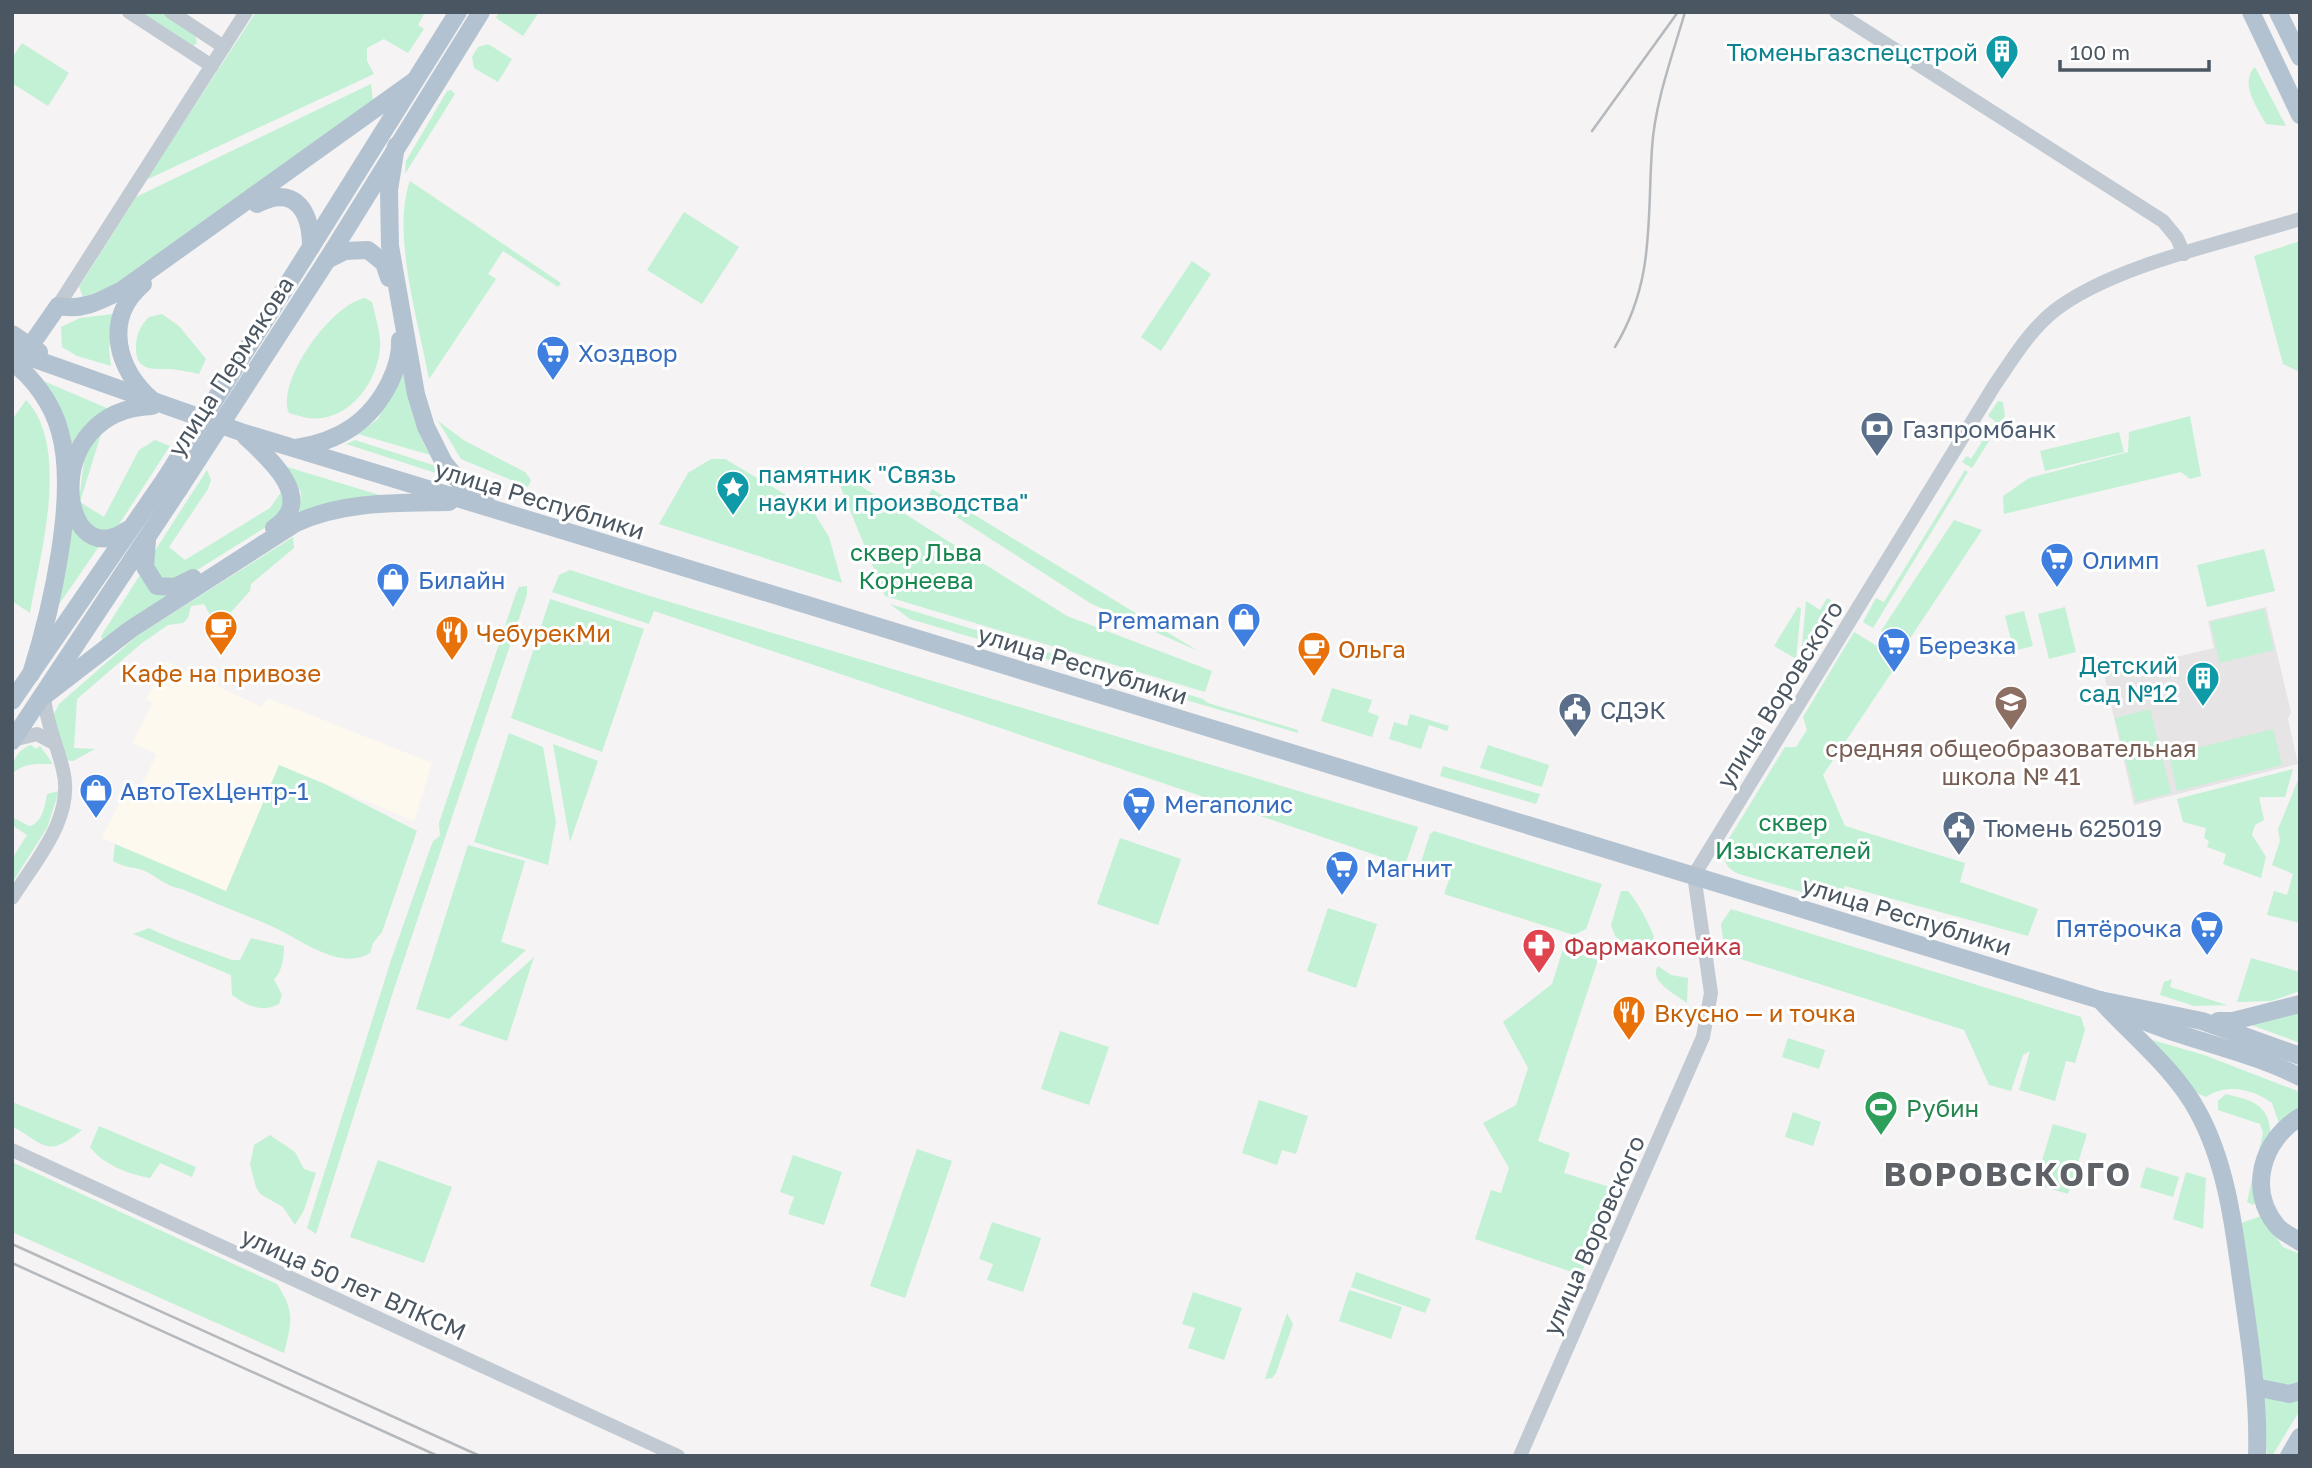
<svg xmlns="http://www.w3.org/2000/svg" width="2312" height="1468" font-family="'Golos Text',sans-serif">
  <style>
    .commercial { fill: #fdf9ef }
    .education { fill: #e6e4e5 }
    .green { fill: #c3f1d5 }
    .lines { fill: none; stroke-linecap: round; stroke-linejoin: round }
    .minor { stroke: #c1cad2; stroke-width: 14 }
    .major { stroke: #b3c2d1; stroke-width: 18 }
    .rail { stroke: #b5b8bd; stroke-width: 2.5 }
    .major-bridge { stroke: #b3c2d1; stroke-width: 18 }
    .labels { text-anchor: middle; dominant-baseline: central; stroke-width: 6; stroke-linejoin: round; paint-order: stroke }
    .culture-label { font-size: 24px; fill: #0d838f; stroke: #fff; text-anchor: end }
    .shop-label { font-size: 24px; fill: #366cbe; stroke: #fff; text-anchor: start }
    .street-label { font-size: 24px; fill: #4a5661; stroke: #fff }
    .service-label { font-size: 24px; fill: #4e5e75; stroke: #fff; text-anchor: start }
    .park-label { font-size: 24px; fill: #17864f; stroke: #fff }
    .food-label { font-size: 24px; fill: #c56008; stroke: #fff; text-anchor: start }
    .education-label { font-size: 24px; fill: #785e54; stroke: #fff }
    .health-label { font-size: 24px; fill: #be3a42; stroke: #fff; text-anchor: start }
    .leisure-label { font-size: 24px; fill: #27864d; stroke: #fff; text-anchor: start }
    .district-label { font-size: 32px; font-weight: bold; letter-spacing: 2px; fill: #5f6368; stroke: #fff }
  </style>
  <rect width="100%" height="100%" fill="#f5f3f3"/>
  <polygon class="commercial" points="166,661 261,707 268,698 432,763 414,821 279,765 226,891 102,838 123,795 136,796 157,754 132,743 153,703 146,699"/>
  <polygon class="education" points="2266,607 2291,712 2288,719 2298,764 2134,805 2104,674 2214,648 2208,621"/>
  <g class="green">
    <polygon points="138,12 162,12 195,33 197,43 193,46"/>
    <polygon points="256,12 425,12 418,25 424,29 408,53 384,39 367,48 367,61 374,74 146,180"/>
    <polygon points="499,12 539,12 523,36 496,18"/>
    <polygon points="22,43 69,73 48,106 12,83 12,58"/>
    <polygon points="488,44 512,59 498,82 474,68 472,57 478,47"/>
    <path d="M 2255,67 L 2286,126 L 2266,124 C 2257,107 2239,83 2255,67 Z"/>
    <polygon points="371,84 373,102 114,285 83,297 79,287 136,197"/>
    <polygon points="451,90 455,94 405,174 406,161 447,91"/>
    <path d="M 410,181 L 561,283 L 558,287 L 503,251 L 488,274 L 496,279 L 429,379 C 419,323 391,233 410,181 Z"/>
    <polygon points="684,212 739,247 702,304 647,270"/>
    <polygon points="2300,241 2300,372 2283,364 2254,256"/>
    <polygon points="1192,261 1211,274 1161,351 1141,337"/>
    <path d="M 365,298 L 372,302 C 375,314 379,328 380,340 C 382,373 356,414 322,418 C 310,420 300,416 289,413 C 276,380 332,304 365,298 Z"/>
    <polygon points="113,314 109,350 111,366 77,356 62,347 61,327 80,318"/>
    <path d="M 162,314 L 179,326 L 206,359 L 199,374 C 190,372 180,370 171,369 C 154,369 135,372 136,347 C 136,334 141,325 149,317 Z"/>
    <path d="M 404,365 C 409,398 413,426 430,455 L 358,434 L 378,419 Z"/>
    <polygon points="41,380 109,409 88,423 70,446"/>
    <path d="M 26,400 C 71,447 40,555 30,613 L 12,601 L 12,420 Z"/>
    <polygon points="1998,401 2003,402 2005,416 1972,468 1962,462 1967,456 1971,459 1995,421 1988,416"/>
    <polygon points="2190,416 2201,476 2190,479 2181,472 2004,514 2003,496 2029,478 2128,452 2129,432"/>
    <polygon points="438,421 465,441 525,472 531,480 528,487 461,459"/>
    <polygon points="102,431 80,502 104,517 139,450 155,440 170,446 114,532 97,532 78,508 85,453"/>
    <polygon points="2119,432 2124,452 2045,471 2040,451"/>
    <polygon points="355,440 433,465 439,474 346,444"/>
    <polygon points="711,459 725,459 813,511 829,537 842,583 659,524 688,473"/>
    <polygon points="284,466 386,497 299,513 301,492"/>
    <polygon points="207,470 211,480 208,489 169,547 185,560 270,508 282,491 284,507 274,522 181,580 167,584 153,569 154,552"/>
    <polygon points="1965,470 1968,472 1873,628 1863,622 1876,598 1884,602"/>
    <polygon points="840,473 1067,616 1212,671 1205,692 885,596 841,488"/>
    <polygon points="932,489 1198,651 1090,603 927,498"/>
    <polygon points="1954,520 1982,530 1905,646 1881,631"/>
    <polygon points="70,525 82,537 100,545 53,613"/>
    <polygon points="293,537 294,548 251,584 250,591 222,622 210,615 204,604 191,606 188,618 183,623 168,625 142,643 77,699 74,748 95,749 73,761 66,760 53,716 59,704 138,635"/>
    <polygon points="2264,549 2275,591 2207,607 2197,565"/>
    <polygon points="570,570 650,596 1418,827 1405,865 654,611 649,624 552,592 559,575"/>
    <polygon points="140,575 154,593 171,595 102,640 101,636"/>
    <polygon points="527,586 527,595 393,992 316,1234 307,1228 391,960 429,852 433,841 440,836 439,823 516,593 519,587"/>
    <polygon points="1827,598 1835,603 1801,657 1806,601 1820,610"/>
    <polygon points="550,599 644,629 602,752 511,718"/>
    <polygon points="890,604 1203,699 1208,703 1298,730 1298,733 910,619"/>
    <polygon points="1798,607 1801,608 1796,659 1774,646"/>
    <polygon points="2065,607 2076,652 2049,659 2038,614"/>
    <polygon points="2264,609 2274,650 2220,663 2210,622"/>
    <polygon points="2024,611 2033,646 2014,651 2005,616"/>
    <path d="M 1854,632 L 1900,660 L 1823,775 L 1845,826 L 1965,863 L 1960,882 L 2038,909 L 2028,936 L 1845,886 L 1839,903 L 1739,874 C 1727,869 1725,863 1722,850 L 1785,747 L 1796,747 L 1807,730 L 1803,717 Z"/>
    <polygon points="1332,688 1372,700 1368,712 1379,716 1372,737 1321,721"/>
    <polygon points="2150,709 2171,793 2136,802 2115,718"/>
    <polygon points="1410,714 1449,726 1447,731 1429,725 1421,749 1389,739 1394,722 1407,726"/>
    <polygon points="2273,729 2282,765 2177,791 2169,755"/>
    <polygon points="509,733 543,747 556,822 548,865 474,842"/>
    <polygon points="553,744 598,761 570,842"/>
    <path d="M 31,745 L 36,749 L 40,746 L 53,764 C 38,764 24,762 12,774 C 12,761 18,749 31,745 Z"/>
    <polygon points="1488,745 1549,765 1542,787 1480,768"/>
    <path d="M 279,765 L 325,784 L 417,831 L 382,932 L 373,943 L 370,953 C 340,972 299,938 271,926 C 242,913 211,902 182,889 C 165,886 159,878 145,871 C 134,866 126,869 113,861 L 115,844 L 226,891 Z"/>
    <polygon points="1443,766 1540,794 1536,804 1440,776"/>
    <polygon points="2293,769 2285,797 2259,797 2264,820 2255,825 2252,835 2266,857 2261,878 2223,864 2226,854 2207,847 2209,841 2204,838 2206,828 2183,822 2177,799"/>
    <polygon points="2298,780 2300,780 2300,923 2267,915 2274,891 2287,895 2293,874 2272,865 2280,841 2278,829"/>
    <path d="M 59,791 L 47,828 L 12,883 L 12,859 L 27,835 L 12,825 L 12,817 L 29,826 C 42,824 45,806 47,794 Z"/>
    <polygon points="1434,831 1602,884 1586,929 1574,935 1444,894 1450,877 1419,868 1430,834"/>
    <polygon points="1120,838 1181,859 1158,925 1097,904"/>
    <polygon points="468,845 525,861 501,942 526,950 449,1019 416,1009"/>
    <path d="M 1621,891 L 1628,891 C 1639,904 1648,922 1654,937 L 1643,958 L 1615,936 L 1611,925 Z"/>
    <polygon points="1328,908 1377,924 1356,988 1307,971"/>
    <polygon points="1731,909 2081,1017 2085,1030 2075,1063 2066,1061 2055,1101 2019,1090 2030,1051 2023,1055 2011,1091 1989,1085 1964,1030 1725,954 1721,924"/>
    <path d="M 149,928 C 175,941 204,949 232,960 L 240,960 L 251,938 L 284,946 C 284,956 282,973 274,979 L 282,995 L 279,1004 C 261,1013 248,1006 232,995 L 231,975 L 133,934 Z"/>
    <polygon points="1563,949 1598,960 1538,1141 1570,1153 1564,1173 1613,1188 1581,1275 1475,1239 1491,1190 1501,1193 1509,1168 1483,1123 1516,1105 1528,1068 1503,1022 1552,984"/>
    <polygon points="534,957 507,1041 459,1025"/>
    <polygon points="2251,958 2300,972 2300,991 2271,1001 2237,1002"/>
    <path d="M 1658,966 L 1671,975 L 1688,978 L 1687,1003 C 1675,994 1648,981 1658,966 Z"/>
    <polygon points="2172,979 2170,987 2227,1005 2194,1006 2160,995 2164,982"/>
    <polygon points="2300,1012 2300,1043 2249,1024"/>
    <polygon points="1060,1031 1109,1047 1089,1105 1041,1089"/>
    <polygon points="1788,1038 1825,1050 1819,1069 1782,1057"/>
    <path d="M 2149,1039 L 2204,1055 L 2300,1092 L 2300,1108 L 2279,1123 L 2272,1103 C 2253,1089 2226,1083 2206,1097 L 2192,1091 Z"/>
    <path d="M 2226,1094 C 2235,1097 2246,1098 2254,1103 C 2286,1120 2262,1174 2257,1202 L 2253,1205 L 2247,1202 L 2263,1133 L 2260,1124 L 2218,1110 L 2218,1101 Z"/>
    <polygon points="1259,1100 1308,1116 1296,1154 1282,1150 1277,1165 1242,1153"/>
    <path d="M 12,1102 L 82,1130 C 47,1158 47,1146 12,1126 Z"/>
    <polygon points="1793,1112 1821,1122 1813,1146 1785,1137"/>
    <polygon points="2053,1124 2087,1134 2068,1194 2035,1184"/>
    <path d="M 99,1126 L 196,1167 L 192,1177 L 160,1163 L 150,1178 C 129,1174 103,1165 90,1147 Z"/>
    <polygon points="270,1135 295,1152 304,1169 316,1173 304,1210 295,1225 283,1207 260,1194 256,1187 250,1165 254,1145"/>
    <polygon points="917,1149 952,1161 905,1298 870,1286"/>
    <polygon points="793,1155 842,1172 824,1225 788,1214 794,1197 780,1192"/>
    <polygon points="378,1160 452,1187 424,1263 350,1237"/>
    <path d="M 12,1162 L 277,1284 C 295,1312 292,1321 284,1353 L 12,1232 Z"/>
    <polygon points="2146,1167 2179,1177 2173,1197 2140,1187"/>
    <polygon points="2186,1172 2206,1178 2203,1229 2173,1219"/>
    <path d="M 2261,1216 L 2283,1247 L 2300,1254 L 2300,1384 C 2286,1390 2272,1385 2259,1379 L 2239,1224 Z"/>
    <polygon points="992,1222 1041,1238 1023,1292 987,1280 993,1264 979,1259"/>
    <polygon points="1356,1272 1431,1299 1425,1313 1351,1287"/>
    <polygon points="1349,1290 1402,1307 1391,1339 1339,1321"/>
    <polygon points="1193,1292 1242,1308 1224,1360 1188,1348 1195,1328 1182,1324"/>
    <polygon points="1287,1313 1293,1324 1276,1373 1272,1378 1265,1379"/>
    <polygon points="2263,1395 2283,1402 2300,1399 2300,1410 2272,1456 2267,1456"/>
  </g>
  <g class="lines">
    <g class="minor">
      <polyline points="129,12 212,66"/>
      <polyline points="171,12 224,47"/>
      <polyline points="1836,12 2163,221 2177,238 2184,254"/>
      <polyline points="58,306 246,12"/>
      <polyline points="13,740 37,734 52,742"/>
      <path d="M 12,898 C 36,860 75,817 63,770 C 57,744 46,723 44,696"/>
      <polyline points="12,1150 678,1456"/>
      <path d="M 1520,1456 L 1703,1037 L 1711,993 L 1694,875 L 1994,386 C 2012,360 2029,331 2054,311 C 2113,265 2227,242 2300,219"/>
    </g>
    <g class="major">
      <polyline points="2251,12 2300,115"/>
      <polyline points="2278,12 2300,57"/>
      <polyline points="396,146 389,190 390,246 416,394 426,427 444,463 463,486 486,503"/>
      <path d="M 257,204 C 296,184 311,212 311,247"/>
      <polyline points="311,247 458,12"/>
      <polyline points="327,260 345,251 368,250 384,263 389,278"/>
      <polyline points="327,260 481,12"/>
      <path d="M 143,284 C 102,319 117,370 153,401"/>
      <polyline points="12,334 39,352"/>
      <path d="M 31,345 L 58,306 C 82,311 100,301 122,290 L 414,81"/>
      <polyline points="12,351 241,432 2100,1000 2202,1021 2300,1056"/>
      <path d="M 12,362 C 34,378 53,405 60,432 C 78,496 51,611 31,674"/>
      <path d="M 246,437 C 270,459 317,500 274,528"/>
      <path d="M 296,448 C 340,441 370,422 390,382 C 396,369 401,354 400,340"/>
      <path d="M 127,530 C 59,578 36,410 152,406"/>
      <polyline points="147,540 145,567 157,586 175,587 193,578"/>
      <path d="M 44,696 L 131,629 L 296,523 C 344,501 397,503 449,502"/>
      <polyline points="12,701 165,479"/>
      <polyline points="12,741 179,489"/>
      <path d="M 2100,1000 C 2132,1035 2176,1070 2198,1112 C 2227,1165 2234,1228 2242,1286 C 2250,1342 2259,1399 2257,1456"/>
      <path d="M 2116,1008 C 2174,1039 2241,1047 2300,1077"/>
      <polyline points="2218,1021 2233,1021 2300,1004"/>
      <path d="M 2300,1117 C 2262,1140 2247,1190 2277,1226 C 2282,1232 2293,1237 2300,1242"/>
      <polyline points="2255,1387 2289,1394 2300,1391"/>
      <polyline points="2289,1456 2300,1437"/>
    </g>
    <g class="rail">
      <polyline points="1592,131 1678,12"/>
      <path d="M 1615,347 C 1655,281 1647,221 1652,148 C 1655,102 1672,57 1685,12"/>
      <polyline points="12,1244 480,1456"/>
      <polyline points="12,1263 438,1456"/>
    </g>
    <g class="major-bridge">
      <polyline points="165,479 311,247"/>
      <polyline points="179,489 327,260"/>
    </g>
  </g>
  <defs>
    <symbol id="building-pin" viewBox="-11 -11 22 30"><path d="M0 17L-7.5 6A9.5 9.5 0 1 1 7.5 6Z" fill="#0f9aa8" stroke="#fff"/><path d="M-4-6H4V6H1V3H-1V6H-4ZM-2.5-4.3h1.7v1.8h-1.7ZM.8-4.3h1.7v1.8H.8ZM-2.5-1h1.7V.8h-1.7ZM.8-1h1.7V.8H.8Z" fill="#fff"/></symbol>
    <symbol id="supermarket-pin" viewBox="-11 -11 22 30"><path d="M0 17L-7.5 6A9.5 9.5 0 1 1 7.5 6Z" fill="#3f7fe0" stroke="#fff"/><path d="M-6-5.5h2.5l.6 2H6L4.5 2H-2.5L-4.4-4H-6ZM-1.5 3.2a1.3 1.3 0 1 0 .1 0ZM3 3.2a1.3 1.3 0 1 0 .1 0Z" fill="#fff"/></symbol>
    <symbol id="bank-pin" viewBox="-11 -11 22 30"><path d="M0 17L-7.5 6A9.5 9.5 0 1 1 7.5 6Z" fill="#5c6f8a" stroke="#fff"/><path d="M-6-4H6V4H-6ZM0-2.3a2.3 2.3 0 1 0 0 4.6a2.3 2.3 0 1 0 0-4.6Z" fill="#fff"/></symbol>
    <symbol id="sight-pin" viewBox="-11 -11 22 30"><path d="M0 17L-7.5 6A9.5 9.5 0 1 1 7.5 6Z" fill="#0f9aa8" stroke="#fff"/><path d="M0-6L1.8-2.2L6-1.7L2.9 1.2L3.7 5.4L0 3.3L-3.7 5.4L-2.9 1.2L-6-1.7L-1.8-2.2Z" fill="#fff"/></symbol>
    <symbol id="shop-pin" viewBox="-11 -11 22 30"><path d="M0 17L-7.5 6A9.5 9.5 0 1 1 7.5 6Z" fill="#3f7fe0" stroke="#fff"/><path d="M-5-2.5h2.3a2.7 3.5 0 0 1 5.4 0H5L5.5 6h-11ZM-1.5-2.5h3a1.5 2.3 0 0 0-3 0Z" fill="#fff"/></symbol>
    <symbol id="cafe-pin" viewBox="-11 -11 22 30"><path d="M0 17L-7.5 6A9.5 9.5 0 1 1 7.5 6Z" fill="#e8710a" stroke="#fff"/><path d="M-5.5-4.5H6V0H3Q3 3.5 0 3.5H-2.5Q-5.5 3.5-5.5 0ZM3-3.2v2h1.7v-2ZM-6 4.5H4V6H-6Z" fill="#fff"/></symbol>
    <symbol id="restaurant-pin" viewBox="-11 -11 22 30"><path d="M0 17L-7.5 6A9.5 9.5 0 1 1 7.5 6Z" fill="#e8710a" stroke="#fff"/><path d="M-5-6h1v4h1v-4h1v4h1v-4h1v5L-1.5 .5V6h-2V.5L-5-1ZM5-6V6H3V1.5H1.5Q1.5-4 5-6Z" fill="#fff"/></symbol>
    <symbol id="school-pin" viewBox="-11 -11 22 30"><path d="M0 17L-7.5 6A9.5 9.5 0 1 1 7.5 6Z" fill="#8d6e63" stroke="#fff"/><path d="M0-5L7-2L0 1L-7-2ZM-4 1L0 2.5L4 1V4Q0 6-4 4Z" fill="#fff"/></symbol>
    <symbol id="civic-pin" viewBox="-11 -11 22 30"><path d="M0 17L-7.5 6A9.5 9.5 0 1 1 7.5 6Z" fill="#5c6f8a" stroke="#fff"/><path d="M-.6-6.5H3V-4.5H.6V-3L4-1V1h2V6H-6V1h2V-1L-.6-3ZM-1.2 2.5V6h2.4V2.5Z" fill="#fff"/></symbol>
    <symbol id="pharmacy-pin" viewBox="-11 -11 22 30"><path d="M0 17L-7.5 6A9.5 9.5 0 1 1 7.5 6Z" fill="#e0444e" stroke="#fff"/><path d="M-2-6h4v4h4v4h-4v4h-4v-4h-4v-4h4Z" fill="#fff"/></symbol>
    <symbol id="stadium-pin" viewBox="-11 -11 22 30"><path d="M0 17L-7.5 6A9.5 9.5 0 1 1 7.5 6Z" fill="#2e9e5b" stroke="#fff"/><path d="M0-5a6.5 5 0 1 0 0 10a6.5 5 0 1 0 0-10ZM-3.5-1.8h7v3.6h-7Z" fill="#fff"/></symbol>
  </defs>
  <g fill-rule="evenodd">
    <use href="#building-pin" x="1983" y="32" width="38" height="52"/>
    <use href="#supermarket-pin" x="534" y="333" width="38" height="52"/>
    <use href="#bank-pin" x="1858" y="409" width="38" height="52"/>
    <use href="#sight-pin" x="714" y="468" width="38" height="52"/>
    <use href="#supermarket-pin" x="2038" y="540" width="38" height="52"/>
    <use href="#shop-pin" x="374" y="560" width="38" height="52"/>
    <use href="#shop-pin" x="1225" y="600" width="38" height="52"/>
    <use href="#cafe-pin" x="202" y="608" width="38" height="52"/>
    <use href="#restaurant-pin" x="433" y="613" width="38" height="52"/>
    <use href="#supermarket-pin" x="1875" y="625" width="38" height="52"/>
    <use href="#cafe-pin" x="1295" y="629" width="38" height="52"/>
    <use href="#building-pin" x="2184" y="659" width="38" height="52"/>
    <use href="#school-pin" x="1992" y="683" width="38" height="52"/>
    <use href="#civic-pin" x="1556" y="690" width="38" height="52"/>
    <use href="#shop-pin" x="77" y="771" width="38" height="52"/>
    <use href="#supermarket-pin" x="1120" y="784" width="38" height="52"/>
    <use href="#civic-pin" x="1940" y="808" width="38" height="52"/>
    <use href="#supermarket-pin" x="1323" y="848" width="38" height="52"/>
    <use href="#supermarket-pin" x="2188" y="908" width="38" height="52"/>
    <use href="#pharmacy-pin" x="1520" y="926" width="38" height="52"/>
    <use href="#restaurant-pin" x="1610" y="993" width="38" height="52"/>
    <use href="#stadium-pin" x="1862" y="1088" width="38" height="52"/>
  </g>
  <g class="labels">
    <g class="culture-label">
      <text x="1978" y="51">Тюменьгазспецстрой</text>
      <text x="758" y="473" text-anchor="start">памятник "Связь<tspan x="758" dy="28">науки и производства"</tspan></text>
      <text x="2178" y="664">Детский<tspan x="2178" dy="28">сад №12</tspan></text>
    </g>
    <g class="shop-label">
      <text x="578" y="352">Хоздвор</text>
      <text x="2082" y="559">Олимп</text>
      <text x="418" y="579">Билайн</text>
      <text x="1220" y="619" text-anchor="end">Premaman</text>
      <text x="1918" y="644">Березка</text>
      <text x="120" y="790">АвтоТехЦентр-1</text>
      <text x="1164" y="803">Мегаполис</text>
      <text x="1366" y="867">Магнит</text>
      <text x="2182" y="927" text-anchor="end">Пятёрочка</text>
    </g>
    <g class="street-label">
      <text transform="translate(230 366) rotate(-57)">улица Пермякова</text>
      <text transform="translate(540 499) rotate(17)">улица Республики</text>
      <text transform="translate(1083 664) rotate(17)">улица Республики</text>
      <text transform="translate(1779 694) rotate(-58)">улица Воровского</text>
      <text transform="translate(1907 915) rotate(17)">улица Республики</text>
      <text transform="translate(1593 1235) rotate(-66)">улица Воровского</text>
      <text transform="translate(354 1283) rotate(24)">улица 50 лет ВЛКСМ</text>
    </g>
    <g class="service-label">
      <text x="1902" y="428">Газпромбанк</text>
      <text x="1600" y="709">СДЭК</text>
      <text x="1983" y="827">Тюмень 625019</text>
    </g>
    <g class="park-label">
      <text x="916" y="551">сквер Льва<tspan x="916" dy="28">Корнеева</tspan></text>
      <text x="1793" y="821">сквер<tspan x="1793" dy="28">Изыскателей</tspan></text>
    </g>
    <g class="food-label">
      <text x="476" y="632">ЧебурекМи</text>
      <text x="1338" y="648">Ольга</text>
      <text x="221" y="672" text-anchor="middle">Кафе на привозе</text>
      <text x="1654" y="1012">Вкусно — и точка</text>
    </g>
    <g class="education-label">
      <text x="2011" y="747">средняя общеобразовательная<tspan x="2011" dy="28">школа № 41</tspan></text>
    </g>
    <g class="health-label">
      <text x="1564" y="945">Фармакопейка</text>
    </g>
    <g class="leisure-label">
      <text x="1906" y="1107">Рубин</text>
    </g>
    <g class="district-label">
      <text x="2008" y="1174">ВОРОВСКОГО</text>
    </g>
  </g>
  <rect width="2312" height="1468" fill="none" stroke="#4a5661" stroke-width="28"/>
  <path d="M2060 60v10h149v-10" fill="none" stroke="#4a5661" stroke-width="3.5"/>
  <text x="2070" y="60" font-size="21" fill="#4a5661" stroke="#ffffff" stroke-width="5" paint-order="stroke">100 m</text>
</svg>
